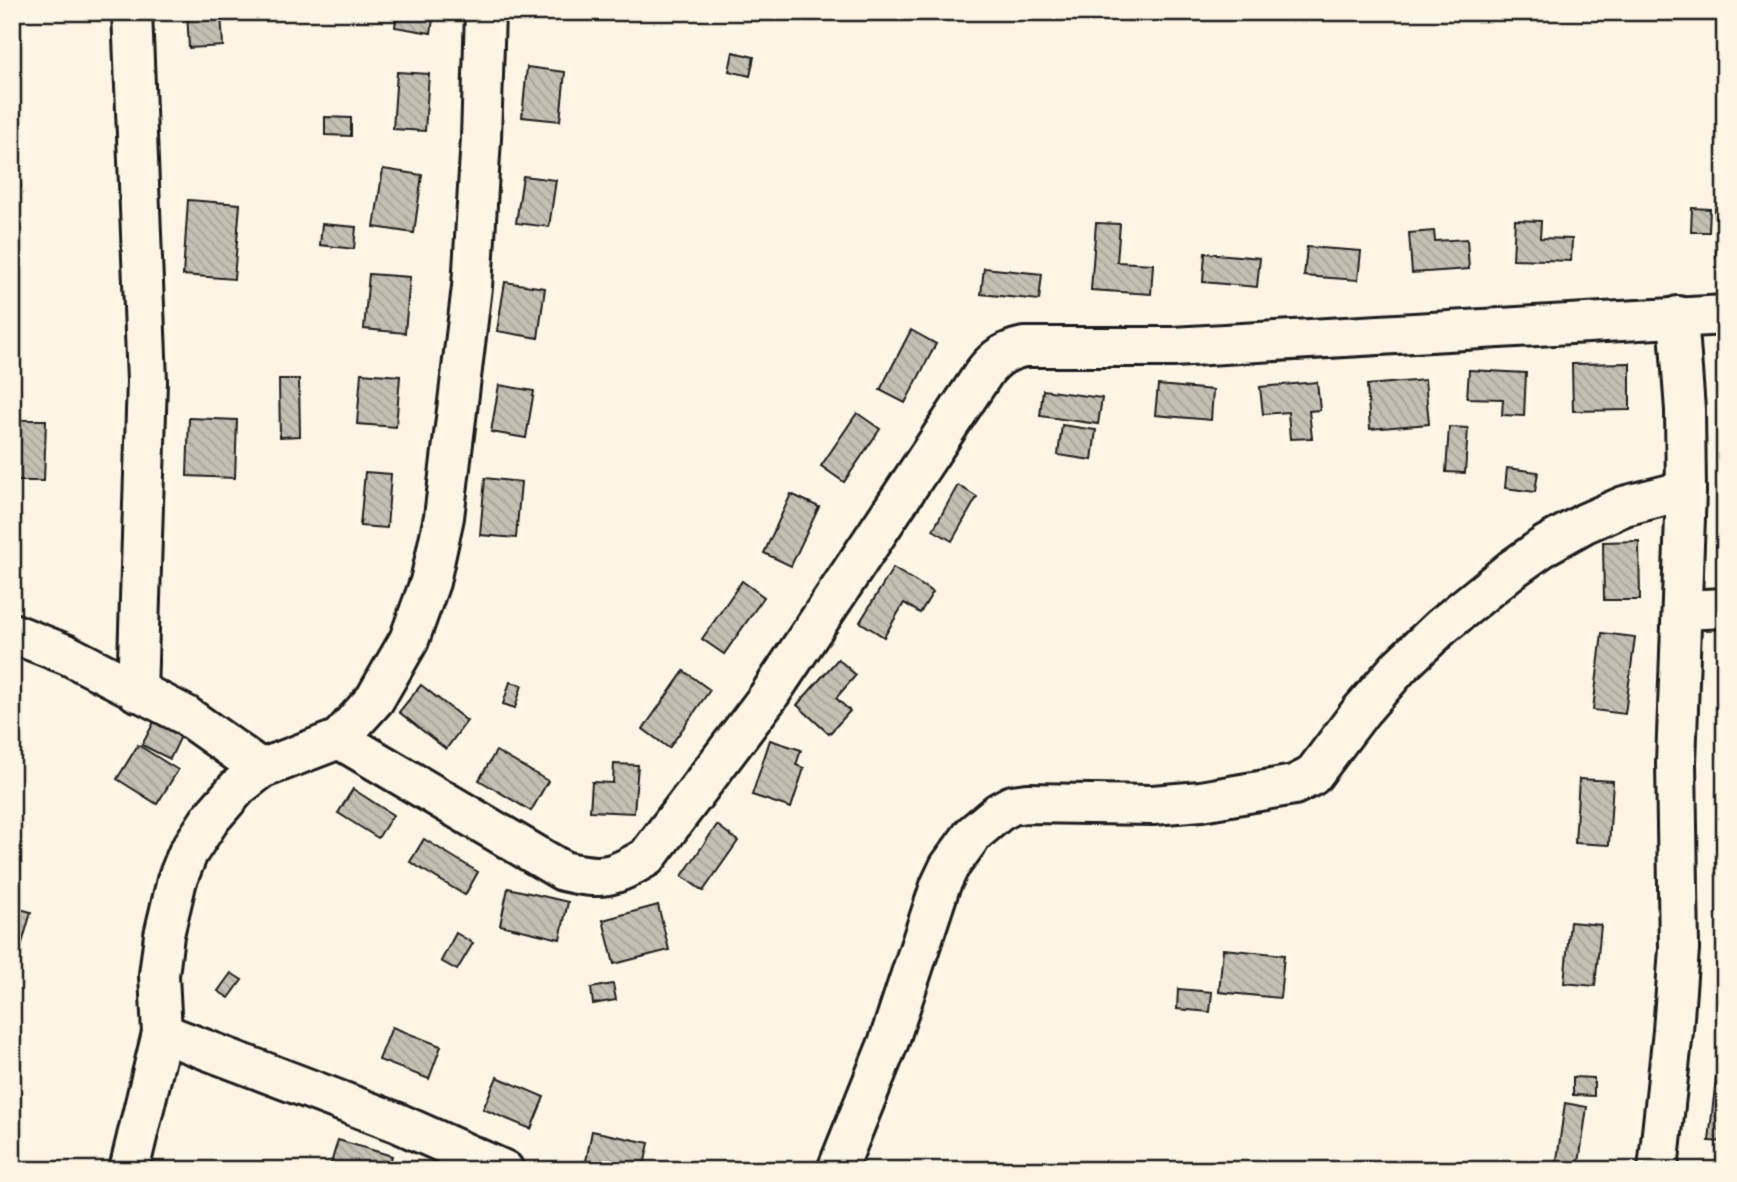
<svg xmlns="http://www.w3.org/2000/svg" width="1737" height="1182" font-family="Itim,sans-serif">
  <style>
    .building { fill: url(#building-back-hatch); stroke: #1c1c1c; stroke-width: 2 }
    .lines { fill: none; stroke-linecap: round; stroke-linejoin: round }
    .minor-casing { stroke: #1c1c1c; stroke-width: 44 }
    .minor { stroke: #fcf5e5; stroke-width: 38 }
  </style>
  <defs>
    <pattern id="building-back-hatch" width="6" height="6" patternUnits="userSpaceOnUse" patternTransform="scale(1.75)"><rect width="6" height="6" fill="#c4c0b3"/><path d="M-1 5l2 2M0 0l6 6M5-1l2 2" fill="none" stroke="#a8a499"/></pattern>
  </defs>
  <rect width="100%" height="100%" fill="#fcf5e5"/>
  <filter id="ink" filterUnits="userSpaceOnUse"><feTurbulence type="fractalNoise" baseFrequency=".0143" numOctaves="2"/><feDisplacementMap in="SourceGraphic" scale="14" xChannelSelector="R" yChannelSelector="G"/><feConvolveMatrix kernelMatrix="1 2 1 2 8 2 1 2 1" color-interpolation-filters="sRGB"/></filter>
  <g filter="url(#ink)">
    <g class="building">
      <polygon points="187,12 221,12 223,46 189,48"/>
      <polygon points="397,12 434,12 431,33 395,27"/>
      <polygon points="733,52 754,57 750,76 729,71"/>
      <polygon points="527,67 565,72 560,121 522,117"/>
      <polygon points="397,72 429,74 425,131 393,129"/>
      <polygon points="325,117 351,118 351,136 325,135"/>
      <polygon points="12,135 21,187 12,188"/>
      <polygon points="383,169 422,175 414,233 374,227"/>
      <polygon points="523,176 556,180 549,227 516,223"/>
      <polygon points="188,200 240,204 234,279 183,275"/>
      <polygon points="1725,207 1725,257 1716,257 1715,208"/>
      <polygon points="1692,208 1710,209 1709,232 1691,232"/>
      <polygon points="12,216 17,216 19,278 12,278"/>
      <polygon points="1515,220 1541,221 1540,238 1572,239 1571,261 1513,259"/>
      <polygon points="1096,223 1120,224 1117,262 1153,264 1151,294 1091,290"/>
      <polygon points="322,224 356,227 354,249 320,245"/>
      <polygon points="1434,231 1435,241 1467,239 1469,269 1412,273 1409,233"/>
      <polygon points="1307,247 1361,251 1358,280 1304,276"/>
      <polygon points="1205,253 1260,258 1257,287 1203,282"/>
      <polygon points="984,268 1042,274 1039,300 981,294"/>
      <polygon points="369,274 410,277 405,333 364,329"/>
      <polygon points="505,282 545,288 538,338 497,331"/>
      <polygon points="911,330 936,344 905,403 880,390"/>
      <polygon points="1630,363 1630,410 1573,411 1572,364"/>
      <polygon points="1469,370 1526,373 1524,416 1502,415 1503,399 1467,398"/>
      <polygon points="361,373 400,376 396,427 357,424"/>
      <polygon points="279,379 299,379 300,436 280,437"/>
      <polygon points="1425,380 1429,424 1370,429 1367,385"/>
      <polygon points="1317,382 1320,410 1309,411 1312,438 1290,439 1288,412 1263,414 1260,387"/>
      <polygon points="499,385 534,391 526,438 491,432"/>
      <polygon points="1158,385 1213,390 1211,420 1155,415"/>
      <polygon points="1043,390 1102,398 1098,424 1040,416"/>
      <polygon points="857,413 880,429 844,482 821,466"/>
      <polygon points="189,418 237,420 235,478 187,476"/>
      <polygon points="12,420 46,420 44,481 12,481"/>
      <polygon points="1062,425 1096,430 1092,460 1058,455"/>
      <polygon points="1449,427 1468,428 1465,473 1446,472"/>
      <polygon points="1507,468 1538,472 1535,492 1505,488"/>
      <polygon points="365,472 391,474 387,528 360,526"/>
      <polygon points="485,478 521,482 516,538 480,535"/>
      <polygon points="958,485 977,497 952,541 933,530"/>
      <polygon points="791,494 819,507 791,566 764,553"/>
      <polygon points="1639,541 1640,600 1604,600 1603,542"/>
      <polygon points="893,568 933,592 920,613 904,603 884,637 860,622"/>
      <polygon points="742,581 764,597 724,654 702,639"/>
      <polygon points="1602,633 1635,637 1625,714 1593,710"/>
      <polygon points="838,659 856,675 836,698 850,711 829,734 797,705"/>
      <polygon points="684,671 710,690 669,748 643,729"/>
      <polygon points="510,682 522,685 515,708 503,704"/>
      <polygon points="421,685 467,721 446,749 399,712"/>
      <polygon points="155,720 182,734 170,759 142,745"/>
      <polygon points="770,740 801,750 796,765 804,768 791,808 752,795"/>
      <polygon points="138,745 178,770 157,804 117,779"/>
      <polygon points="496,751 548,781 531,811 479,780"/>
      <polygon points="614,764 638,765 634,813 590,811 592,782 613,783"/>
      <polygon points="1579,779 1613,781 1609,845 1575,843"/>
      <polygon points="353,789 393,815 378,838 338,813"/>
      <polygon points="717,825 738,841 703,891 682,876"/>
      <polygon points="424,839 478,872 465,895 410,862"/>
      <polygon points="508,888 568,902 560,939 500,925"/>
      <polygon points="658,905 669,950 614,964 603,920"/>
      <polygon points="12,907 31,912 12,978"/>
      <polygon points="1570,922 1601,925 1595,986 1564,983"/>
      <polygon points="456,933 473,943 457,970 441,961"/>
      <polygon points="1223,949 1284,955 1280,998 1219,992"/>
      <polygon points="231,973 242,980 229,998 218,991"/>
      <polygon points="613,984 616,1000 593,1004 591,988"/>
      <polygon points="1178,989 1212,992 1210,1012 1177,1009"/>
      <polygon points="392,1027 441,1046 429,1079 379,1060"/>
      <polygon points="497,1077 544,1097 531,1129 483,1109"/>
      <polygon points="1573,1077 1594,1078 1594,1096 1573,1095"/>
      <polygon points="1716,1077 1725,1077 1725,1142 1709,1141"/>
      <polygon points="1565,1103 1587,1107 1578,1170 1556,1167"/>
      <polygon points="592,1131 649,1143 643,1170 625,1170 586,1161"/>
      <polygon points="338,1140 392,1156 388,1170 329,1170"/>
    </g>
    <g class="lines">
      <defs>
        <g id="minor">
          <polyline points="132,12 147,381 137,692"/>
          <polyline points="1683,610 1725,608"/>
          <polyline points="12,633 68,655 185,715 261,769"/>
          <path d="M 339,739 L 563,871 C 602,880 612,878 647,857 L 768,697 L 985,371 C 996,357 1006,351 1024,347 L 1173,347 L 1725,315"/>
          <polyline points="162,1033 396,1122 504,1170"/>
          <polyline points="129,1170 162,1033 159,975 164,935 177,880 188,853 211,818 238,787 261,769 339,739 375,699 409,640 430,582 444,517 472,287 481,138 485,12"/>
          <polyline points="837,1170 889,1041 940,886 949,867 973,834 999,812 1012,805 1027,803 1153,805 1201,801 1294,785 1312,776 1361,711 1400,666 1441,627 1511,570 1546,545 1585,523 1624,506 1686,490"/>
          <polyline points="1658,1170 1673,1031 1679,949 1676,763 1686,490 1685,410 1678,316"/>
        </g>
      </defs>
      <use href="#minor" class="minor-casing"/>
      <use href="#minor" class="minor"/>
    </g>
  </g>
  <rect width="1737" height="1182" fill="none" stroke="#fcf5e5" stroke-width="42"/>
  <rect x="21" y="21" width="1695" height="1140" fill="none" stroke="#1c1c1c" stroke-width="2.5" filter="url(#ink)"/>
</svg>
